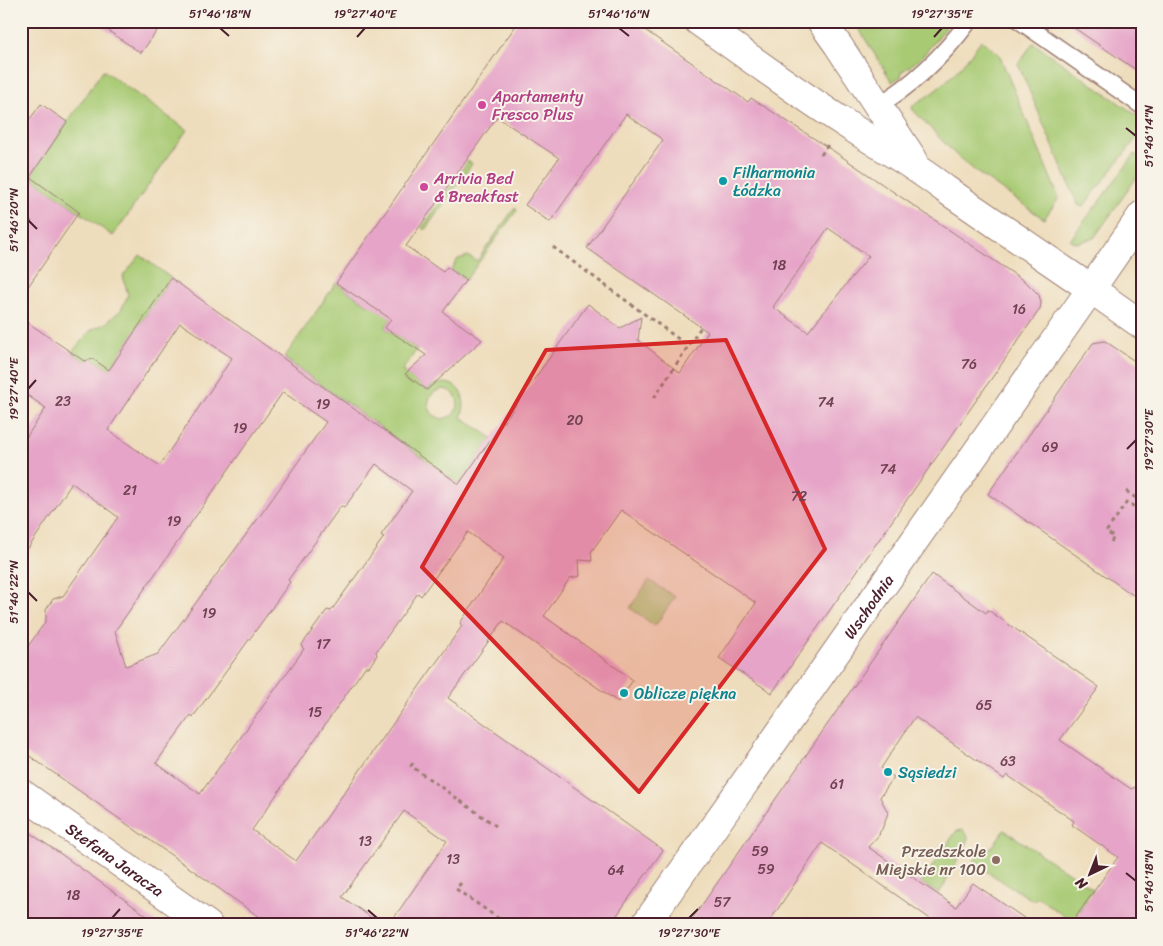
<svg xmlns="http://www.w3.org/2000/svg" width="1163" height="946" font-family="Sriracha,sans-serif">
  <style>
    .green { fill: #a8ca73; stroke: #79744f; fill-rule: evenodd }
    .building { fill: #e6a5c8; fill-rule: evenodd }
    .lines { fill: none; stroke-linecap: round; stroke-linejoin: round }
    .service-casing { stroke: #9c7e74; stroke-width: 19 }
    .minor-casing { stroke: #9c7e74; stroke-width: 30 }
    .tertiary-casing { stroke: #9c7e74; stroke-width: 30 }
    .path { stroke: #9c7e74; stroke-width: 3; stroke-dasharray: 4 4; stroke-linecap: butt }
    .service { stroke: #fff; stroke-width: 16 }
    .minor { stroke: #fff; stroke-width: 28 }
    .tertiary { stroke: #fff; stroke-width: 28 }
    .marked { fill: #d62828; fill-opacity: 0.2; stroke: #d62828; stroke-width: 4; stroke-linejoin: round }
    .ticks { fill: none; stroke: #4a1f2b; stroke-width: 2 }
    .hotel-dot { fill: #d1479c; stroke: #f7f3e8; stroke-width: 2 }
    .culture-dot { fill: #0f9aa8; stroke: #f7f3e8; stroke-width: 2 }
    .education-dot { fill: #8d6e63; stroke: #f7f3e8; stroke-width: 2 }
    .labels { text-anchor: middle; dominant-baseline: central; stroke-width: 4; stroke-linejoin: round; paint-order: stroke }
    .number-label { font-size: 14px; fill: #714052 }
    .hotel-label { font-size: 16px; fill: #b23c85; stroke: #f7f3e8; text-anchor: start }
    .culture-label { font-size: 16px; fill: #0d838f; stroke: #f7f3e8; text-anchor: start }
    .street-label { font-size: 16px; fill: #4a1f2b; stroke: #f7f3e8 }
    .education-label { font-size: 16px; fill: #785e54; stroke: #f7f3e8; text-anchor: end }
    .neatline { fill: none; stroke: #4a1f2b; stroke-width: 2 }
    .ticks-label { font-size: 12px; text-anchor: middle; fill: #4a1f2b }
  </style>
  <rect width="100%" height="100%" fill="#f7f3e8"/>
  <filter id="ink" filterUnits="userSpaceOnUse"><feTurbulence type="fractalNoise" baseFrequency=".02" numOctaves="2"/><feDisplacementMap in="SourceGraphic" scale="10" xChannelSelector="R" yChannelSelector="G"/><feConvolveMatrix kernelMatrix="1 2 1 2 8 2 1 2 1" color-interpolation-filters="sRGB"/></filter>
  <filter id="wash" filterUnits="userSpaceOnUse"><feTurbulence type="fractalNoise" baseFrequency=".0096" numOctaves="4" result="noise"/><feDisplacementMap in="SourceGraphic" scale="20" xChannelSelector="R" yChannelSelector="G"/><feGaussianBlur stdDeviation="1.12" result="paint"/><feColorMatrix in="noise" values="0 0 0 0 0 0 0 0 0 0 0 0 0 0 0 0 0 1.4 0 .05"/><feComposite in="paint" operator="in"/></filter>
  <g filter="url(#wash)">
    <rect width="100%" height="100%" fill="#eeddbc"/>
    <g class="green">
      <polygon points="854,21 936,21 946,28 920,59 900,73 902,76 892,82"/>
      <path d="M 981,40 L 999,54 L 1059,198 L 1044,219 L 979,174 L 956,155 L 912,109 L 913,105 C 942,89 963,67 981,40 Z"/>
      <polygon points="1033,43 1142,119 1142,131 1083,207 1078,205 1018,64"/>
      <polygon points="103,70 187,130 113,236 30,177"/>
      <polygon points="1135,154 1142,159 1142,170 1094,238 1077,243 1070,240"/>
      <polygon points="468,161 472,164 425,230 422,228"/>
      <polygon points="515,207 517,210 466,280 451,270 458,259 468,256 477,261"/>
      <polygon points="140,255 171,278 109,370 93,359 84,361 72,352 90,331 106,323 121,310 128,295 123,276"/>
      <path d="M 336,283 L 368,305 L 373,299 L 395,313 L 385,328 L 417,349 L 402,371 L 427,390 C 449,372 472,392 461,417 L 492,438 L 459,484 L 284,358 ZM 444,389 C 454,391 458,397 458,407 L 453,415 L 443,419 C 423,415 424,391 444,389 Z"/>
      <polygon points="649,580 675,597 655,626 630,608"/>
      <polygon points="962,829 968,836 967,844 939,894 921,883 957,830 960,831"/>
      <polygon points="1004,830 1093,889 1080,910 1099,925 1077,925 1037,897 1034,901 973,863 982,850 992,847"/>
    </g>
    <g id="blocks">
      <g class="building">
        <polygon points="94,21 164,21 141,53"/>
        <path d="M 519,21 L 632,21 L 748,102 L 751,98 L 835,152 L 1027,283 L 1039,295 L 1041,303 L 1040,309 L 772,693 L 719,658 L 756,603 L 621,510 L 591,552 L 592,561 L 579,560 L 580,576 L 570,578 L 544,616 L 633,680 L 618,702 L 503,621 L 448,698 L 663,850 L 610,925 L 389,925 L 447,841 L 404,811 L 342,897 L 382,925 L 271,925 L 21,750 L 21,656 L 46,621 L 46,610 L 53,599 L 63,596 L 118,517 L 72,483 L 21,559 L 21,445 L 46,408 L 21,391 L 21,318 L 84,361 L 93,359 L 109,370 L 171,278 L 459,484 L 588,304 L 620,328 L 641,317 L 638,340 L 680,373 L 708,332 L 587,248 L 663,140 L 626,114 L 550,222 L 525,205 L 559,158 L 497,117 L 406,246 L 443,272 L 447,267 L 466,280 L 443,312 L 482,340 L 427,390 L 405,374 L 426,355 L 385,328 L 391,319 L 336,283 ZM 828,228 L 869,256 L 808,332 L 773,307 ZM 180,323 L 232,358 L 160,465 L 157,464 L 108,430 ZM 283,392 L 326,422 L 265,509 L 158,654 L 126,666 L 115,631 ZM 376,464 L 412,491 L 381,535 L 384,537 L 331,611 L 327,610 L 301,646 L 304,649 L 200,794 L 156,763 L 191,715 L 193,717 L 264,619 L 290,582 L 288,580 L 341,506 L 344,508 ZM 468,532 L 504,558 L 460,623 L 462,626 L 296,861 L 252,830 L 365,667 L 369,667 L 377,655 L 376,652 L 418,593 L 421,596 Z"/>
        <polygon points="1064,21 1142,21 1142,74"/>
        <polygon points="41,104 67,122 30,177 79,212 21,297 21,237 32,221 21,213 21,131"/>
        <polygon points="1105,341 1142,366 1142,582 1133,595 988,494 1093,343"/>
        <polygon points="932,574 986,613 988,610 1099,687 1060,740 1131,789 1142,784 1142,925 1070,925 1118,857 1072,825 1074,821 1007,775 1004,779 915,717 881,768 894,777 880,797 888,813 882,829 879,833 880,834 868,847 956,907 973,883 1034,925 939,925 822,843 767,925 688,925"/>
        <polygon points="21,827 58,852 160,925 21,925"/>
      </g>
    </g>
  </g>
  <g filter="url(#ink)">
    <use href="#blocks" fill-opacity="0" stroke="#9c7e74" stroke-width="1"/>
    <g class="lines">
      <defs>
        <g id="service">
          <polyline points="1020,21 1142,106"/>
          <path d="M 877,106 C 915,84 943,56 969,21"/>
        </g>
        <polyline id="minor" points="1142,215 1091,289 1142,325"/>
        <g id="tertiary">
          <polyline points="821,21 838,45 913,159"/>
          <path id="s1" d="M 21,793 L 208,925"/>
          <path id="s2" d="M 645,925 L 1091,289 L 945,189 C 913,164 880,146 846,124 C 796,92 747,56 698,21"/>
        </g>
      </defs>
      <use href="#service" class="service-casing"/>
      <use href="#minor" class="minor-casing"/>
      <use href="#tertiary" class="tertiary-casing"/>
      <g class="path">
        <polyline points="821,155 828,145"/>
        <polyline points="553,247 688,346"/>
        <polyline points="654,398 701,327"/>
        <polyline points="1126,491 1140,501"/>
        <polyline points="1136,508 1142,513"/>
        <polyline points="1111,542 1114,537 1106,532 1127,502 1136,508 1142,499"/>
        <polyline points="413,763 411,766 496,826"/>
        <polyline points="461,883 456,889 508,925"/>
      </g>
      <use href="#service" class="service"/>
      <use href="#minor" class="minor"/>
      <use href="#tertiary" class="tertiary"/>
    </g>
  </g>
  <path class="marked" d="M 726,340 L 825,549 L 639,792 L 422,567 L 546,350 Z"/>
  <path class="ticks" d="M 220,28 L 229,36M 619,28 L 629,36M 357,37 L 365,28M 934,37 L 942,28M 1126,128 L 1136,136M 28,220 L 37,229M 28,389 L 36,380M 1127,449 L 1136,440M 28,592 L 37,601M 1126,873 L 1136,881M 368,910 L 377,918M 112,918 L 120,909M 689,918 L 698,909"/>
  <g class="hotel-dot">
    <circle cx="482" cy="105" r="5"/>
    <circle cx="424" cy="187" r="5"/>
  </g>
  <g class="culture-dot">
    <circle cx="723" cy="181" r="5"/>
    <circle cx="624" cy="693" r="5"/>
    <circle cx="888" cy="772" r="5"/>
  </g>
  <circle class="education-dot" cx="996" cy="860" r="5"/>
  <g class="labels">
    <g class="number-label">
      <text x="779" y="265">18</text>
      <text x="1019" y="309">16</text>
      <text x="969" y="364">76</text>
      <text x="63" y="401">23</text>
      <text x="826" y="402">74</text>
      <text x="323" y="404">19</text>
      <text x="575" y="420">20</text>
      <text x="240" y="428">19</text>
      <text x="1050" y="447">69</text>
      <text x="888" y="469">74</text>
      <text x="130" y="490">21</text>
      <text x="799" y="496">72</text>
      <text x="174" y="521">19</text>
      <text x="209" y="613">19</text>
      <text x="323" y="644">17</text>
      <text x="984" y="705">65</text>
      <text x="315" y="712">15</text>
      <text x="1008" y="761">63</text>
      <text x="837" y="784">61</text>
      <text x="365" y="841">13</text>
      <text x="760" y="851">59</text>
      <text x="453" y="859">13</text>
      <text x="766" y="869">59</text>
      <text x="616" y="870">64</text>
      <text x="73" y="895">18</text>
      <text x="722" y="902">57</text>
    </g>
    <g class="hotel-label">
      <text x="492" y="96">Apartamenty<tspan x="492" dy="18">Fresco Plus</tspan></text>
      <text x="434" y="178">Arrivia Bed<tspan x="434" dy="18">&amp; Breakfast</tspan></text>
    </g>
    <g class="culture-label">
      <text x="733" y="172">Filharmonia<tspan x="733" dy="18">Łódzka</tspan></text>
      <text x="634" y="693">Oblicze piękna</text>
      <text x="898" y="772">Sąsiedzi</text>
    </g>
    <g class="street-label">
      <text stroke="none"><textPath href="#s2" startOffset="389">Wschodnia</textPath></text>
      <text stroke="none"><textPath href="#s1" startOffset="115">Stefana Jaracza</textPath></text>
    </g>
    <g class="education-label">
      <text x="986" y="851">Przedszkole<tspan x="986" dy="18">Miejskie nr 100</tspan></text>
    </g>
  </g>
  <rect width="1163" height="946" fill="none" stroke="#f7f3e8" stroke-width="55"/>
  <g transform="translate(1090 874) rotate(223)" stroke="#f7f3e8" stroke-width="4" paint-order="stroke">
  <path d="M0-4L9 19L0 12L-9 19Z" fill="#4a1f2b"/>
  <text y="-8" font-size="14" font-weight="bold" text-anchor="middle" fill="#4a1f2b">N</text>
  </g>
  <rect x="28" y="28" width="1108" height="890" class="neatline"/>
  <g class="ticks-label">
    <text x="220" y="18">51°46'18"N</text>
    <text x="365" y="18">19°27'40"E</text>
    <text x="619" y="18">51°46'16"N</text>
    <text x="942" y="18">19°27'35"E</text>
    <text transform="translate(1149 136) rotate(-90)" y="4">51°46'14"N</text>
    <text transform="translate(14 220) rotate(-90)" y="4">51°46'20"N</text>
    <text transform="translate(14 389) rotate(-90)" y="4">19°27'40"E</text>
    <text transform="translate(1149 440) rotate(-90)" y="4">19°27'30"E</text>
    <text transform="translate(14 592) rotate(-90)" y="4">51°46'22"N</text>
    <text transform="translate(1149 881) rotate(-90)" y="4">51°46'18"N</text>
    <text x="112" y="937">19°27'35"E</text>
    <text x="377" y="937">51°46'22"N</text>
    <text x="689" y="937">19°27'30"E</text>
  </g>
</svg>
